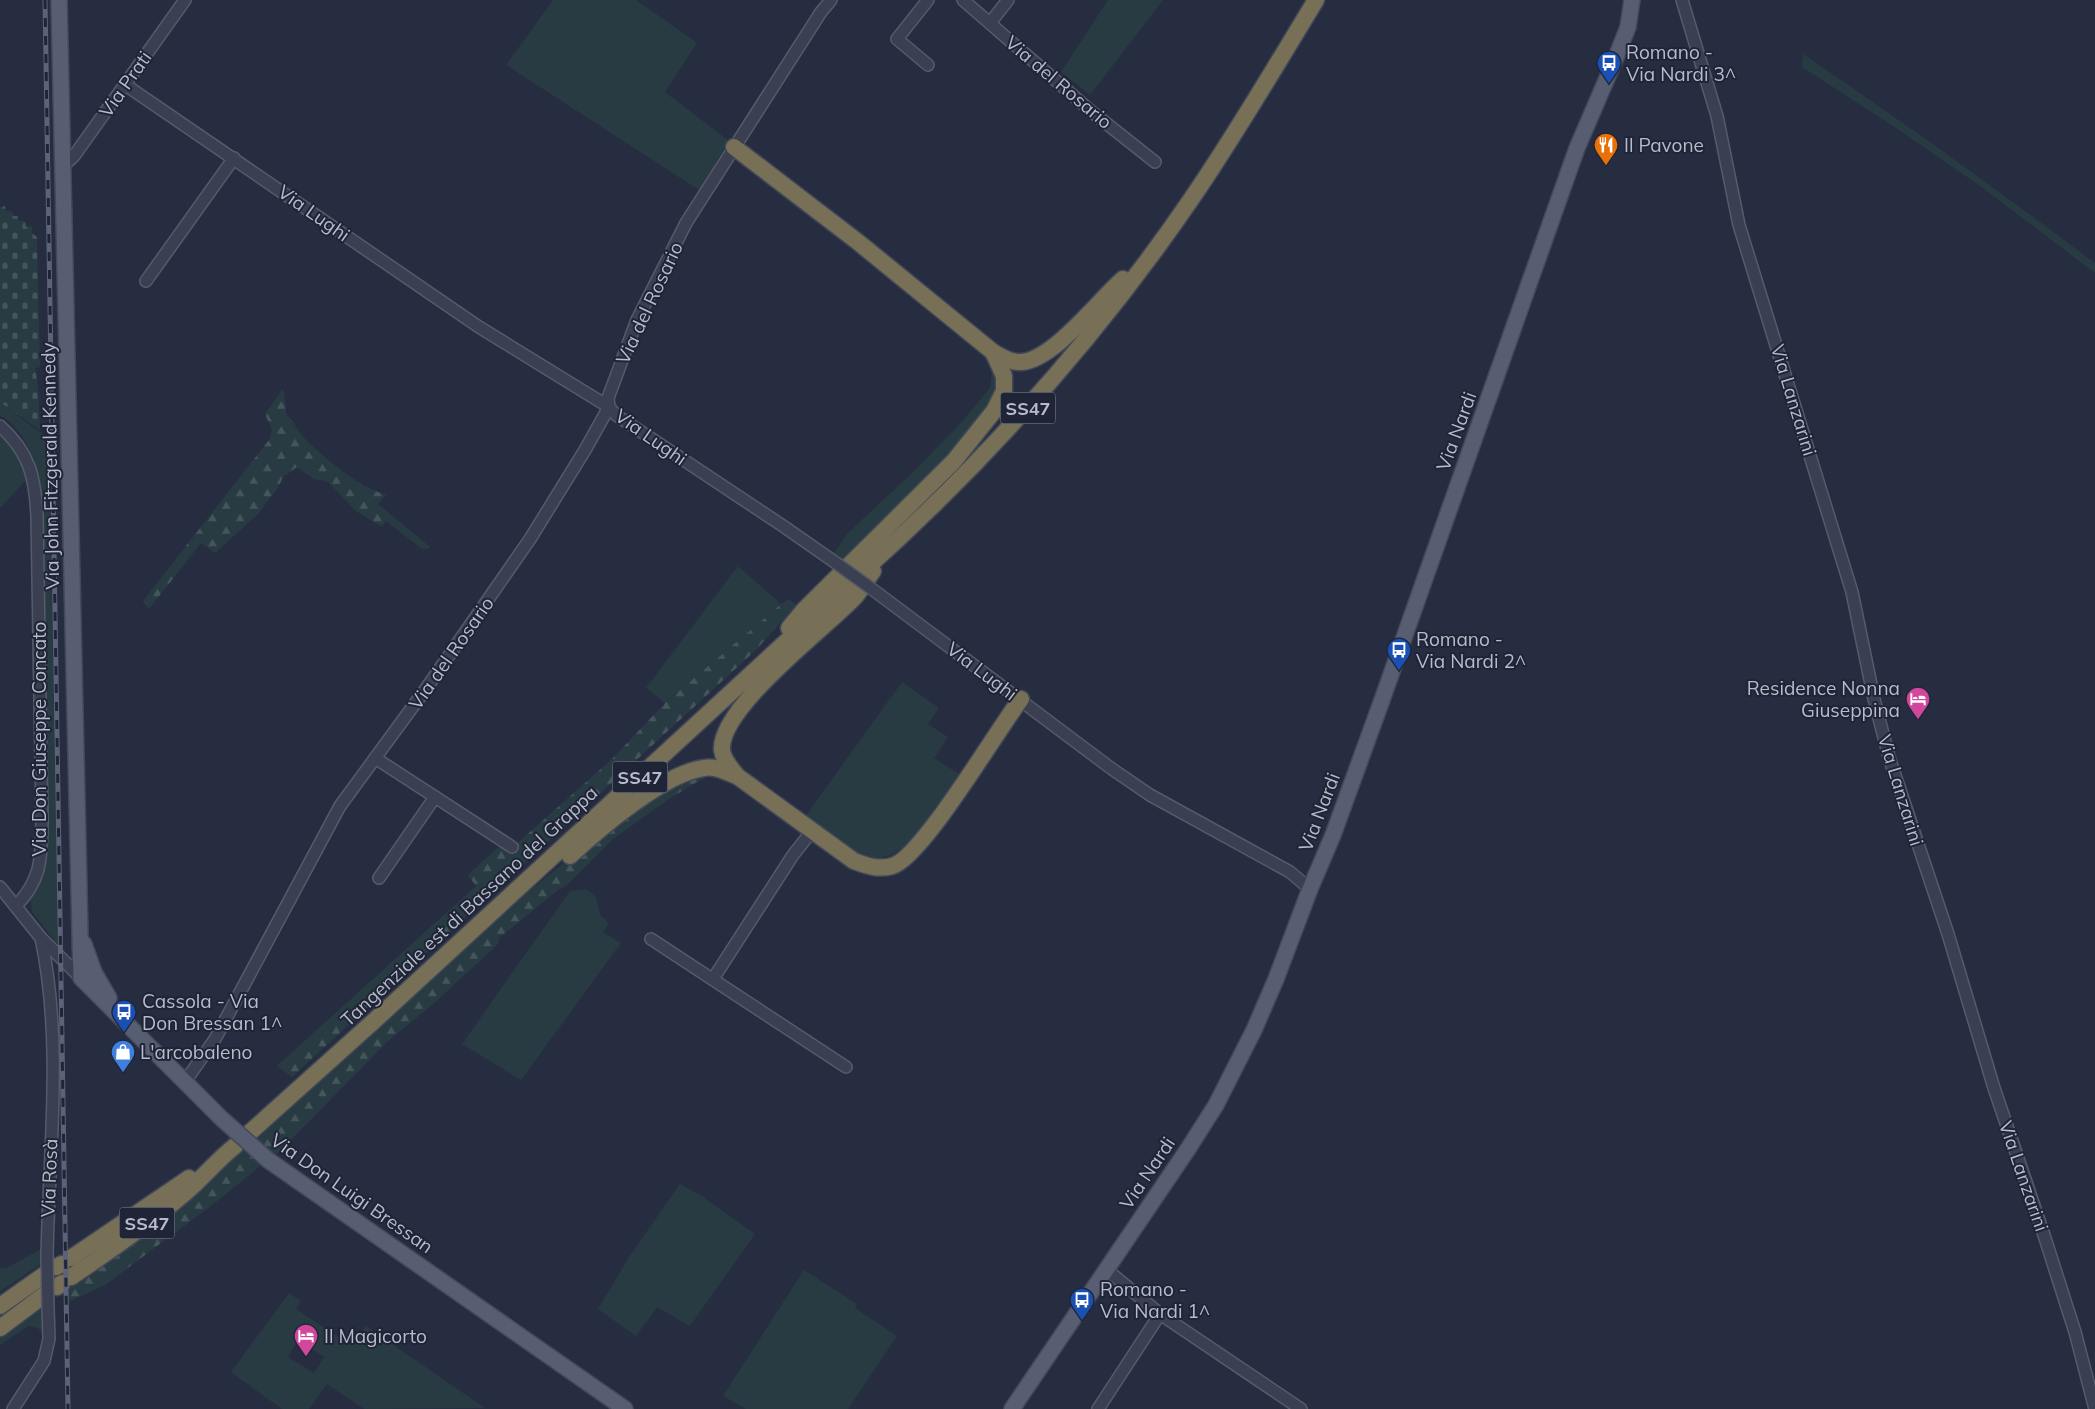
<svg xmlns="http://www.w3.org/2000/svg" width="2095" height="1409" font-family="Mulish,sans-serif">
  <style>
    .grass { fill: #283b42; fill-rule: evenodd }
    .forest { fill: url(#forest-firs) }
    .cemetery { fill: url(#cemetery-stones) }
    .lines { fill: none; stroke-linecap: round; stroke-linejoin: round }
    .minor-casing { stroke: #555b6b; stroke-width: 14 }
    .major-casing { stroke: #44495a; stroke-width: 18 }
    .highway-casing { stroke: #424858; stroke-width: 19 }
    .minor { stroke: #3a4051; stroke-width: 11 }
    .major { stroke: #585e71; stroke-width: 15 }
    .highway { stroke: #777057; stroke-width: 16 }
    .rail-casing { stroke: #5c6378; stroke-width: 5 }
    .rail { stroke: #1f2536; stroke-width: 3; stroke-dasharray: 9; stroke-linecap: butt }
    .minor-bridge-casing { stroke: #555b6b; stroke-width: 14; stroke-linecap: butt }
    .major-bridge-casing { stroke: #44495a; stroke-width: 18; stroke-linecap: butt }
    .minor-bridge { stroke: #3a4051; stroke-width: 11 }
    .major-bridge { stroke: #585e71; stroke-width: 15 }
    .labels { text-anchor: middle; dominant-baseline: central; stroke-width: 4; stroke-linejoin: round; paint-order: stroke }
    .shield { fill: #1f2536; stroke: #898e9e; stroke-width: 1 }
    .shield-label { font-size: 18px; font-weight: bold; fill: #b7bbcb }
    .poi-label { font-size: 19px; fill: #b7bbcb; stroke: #1f2536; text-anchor: start }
    .street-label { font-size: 19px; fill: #b7bbcb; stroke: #1f2536 }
  </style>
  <defs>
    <pattern id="forest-firs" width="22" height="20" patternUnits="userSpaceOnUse" patternTransform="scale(1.25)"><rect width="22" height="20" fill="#283b42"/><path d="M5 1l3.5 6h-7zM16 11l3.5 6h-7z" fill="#45555c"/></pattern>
    <pattern id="cemetery-stones" width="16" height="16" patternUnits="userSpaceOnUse" patternTransform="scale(1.25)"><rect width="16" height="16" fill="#283b42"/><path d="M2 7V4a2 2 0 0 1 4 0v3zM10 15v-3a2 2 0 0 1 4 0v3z" fill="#45555c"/></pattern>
  </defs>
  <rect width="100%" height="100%" fill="#262d41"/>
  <g class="grass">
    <polygon points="553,0 636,0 697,43 665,92 729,141 699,190 506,65"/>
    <polygon points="1108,0 1163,0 1090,95 1061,72"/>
    <path d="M 1803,54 C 1902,121 1999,191 2095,263 L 2095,273 L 1980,186 L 1896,128 L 1802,67 Z"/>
    <polygon points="990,360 1001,373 995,397 952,454 845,560 834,553 848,533 912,473 960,424 990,388 992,373"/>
    <polygon points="0,402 49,439 58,945 32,912 30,898 37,885 42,549 41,493 34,458 22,436 11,423 0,415"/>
    <polygon points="0,431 14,445 28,478 0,508"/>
    <polygon points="738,566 781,604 665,703 646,688"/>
    <path d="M 902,682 L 939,708 L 928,724 L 948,737 L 934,758 L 959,774 C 949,789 938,804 928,818 C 909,843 890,869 856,853 C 839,845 821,828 805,817 Z"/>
    <polygon points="586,889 596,897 600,915 609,923 603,932 621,943 521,1080 462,1044 570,891"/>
    <polygon points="680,1184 700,1195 755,1234 690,1326 657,1307 636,1336 598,1309 631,1254"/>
    <polygon points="47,1246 47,1260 0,1291 0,1268 6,1268"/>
    <polygon points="804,1270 857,1304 855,1308 897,1336 848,1409 746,1409 723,1396"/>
    <path d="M 289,1293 L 301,1301 L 296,1309 L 352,1346 L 366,1326 L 485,1408 L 364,1409 L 327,1384 L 309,1409 L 282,1409 L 231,1372 ZM 298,1340 L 324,1357 L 314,1373 L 288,1357 Z"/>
    <polygon points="44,1300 45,1336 38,1328 28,1326 0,1345 0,1329"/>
  </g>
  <g class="forest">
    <path d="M 282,390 L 284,391 L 286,414 C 294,422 298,431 305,439 C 327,460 357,486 386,495 L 378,504 L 430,547 L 428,549 L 422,549 L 386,521 L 382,527 L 356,511 L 328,482 L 314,479 L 297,467 L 283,477 L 279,486 L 258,514 L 215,553 L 201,543 L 149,609 L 143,601 L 269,440 L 272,430 L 265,414 Z"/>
    <polygon points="789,599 796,605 757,649 292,1077 277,1066 476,886 468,875 505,841 513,847 612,759 665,703 781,604"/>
    <polygon points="689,773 709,775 672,797 613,839 565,887 559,889 499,938 498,944 433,1004 388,1041 274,1157 256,1140 521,898 615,821"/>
    <polygon points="245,1150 257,1161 264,1163 216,1202 105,1285 68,1302 70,1283 166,1214"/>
  </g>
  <polygon class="cemetery" points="5,206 6,211 12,211 13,216 18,216 19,221 25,221 26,227 32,226 32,233 37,237 40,367 35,368 38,386 40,430 0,402 0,207"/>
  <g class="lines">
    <defs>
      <g id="minor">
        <polyline points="928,0 897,39 928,65"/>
        <polyline points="963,0 1092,112 1155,162"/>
        <polyline points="1682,0 1717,116 1739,225 1852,592 1874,699 1889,757 1948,934 1994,1088 2044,1235 2075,1332 2095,1409"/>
        <polyline points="990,23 1008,0"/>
        <polyline points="124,84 479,327 609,407 616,415 783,526 836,563"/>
        <polyline points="62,167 74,156 185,0"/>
        <polyline points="146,281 234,158"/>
        <path d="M 0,426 C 30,453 35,477 37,516 L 42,821 C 41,856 43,878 16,906"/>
        <polyline points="872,589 1112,769 1150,795 1290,872 1310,889"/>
        <polyline points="375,758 512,847"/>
        <polyline points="379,878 435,797"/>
        <polyline points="0,887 41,938 81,978"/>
        <path d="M 41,938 C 63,1040 49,1152 47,1256"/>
        <polyline points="651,939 846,1067"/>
        <polyline points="713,979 793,855 812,831"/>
        <polyline points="184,1083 215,1039 340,806 425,690 530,539 585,450 609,407 608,398 637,320 686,223 821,12 831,0"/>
        <polyline points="1107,1270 1160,1314 1301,1409"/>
        <polyline points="13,1409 44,1361 49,1339 48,1308"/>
        <polyline points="1098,1409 1160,1314"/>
      </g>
      <g id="major">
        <polyline points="59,0 81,978 222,1119"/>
        <polyline points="84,944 94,972 109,998"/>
        <polyline points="268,1160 625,1409"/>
        <polyline points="1012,1409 1188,1149 1216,1105 1254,1030 1276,979 1310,889 1333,835 1382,700 1577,148 1617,55 1628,27 1632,0"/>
      </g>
      <g id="highway">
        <path d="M 734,147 L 858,242 L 993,352 C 1002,357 1011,363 1022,362 C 1054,359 1099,300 1123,279"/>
        <path d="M 860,574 C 985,462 1097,337 1192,198 C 1236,134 1275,67 1316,0"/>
        <polyline points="789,628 803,611 954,461 994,411 1004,391 1004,376 993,352"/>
        <path d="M 737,776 C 731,768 723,760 722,750 C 719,708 824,629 853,599 C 861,591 866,580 873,571"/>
        <path d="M 570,856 C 599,829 664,773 704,768 C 716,766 726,772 737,776 L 854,861 C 867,866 879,870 892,866 C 921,859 997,730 1021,699"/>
        <polyline points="246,1136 374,1021 850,583"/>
        <polyline points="71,1258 189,1178"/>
        <polyline points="56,1267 62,1264"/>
        <path d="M 71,1277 C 110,1251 149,1224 185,1193 C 202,1179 217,1160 235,1146"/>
        <polyline points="57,1287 62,1283"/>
        <polyline points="0,1306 44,1275"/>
        <polyline points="0,1328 44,1295"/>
      </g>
    </defs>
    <use href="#minor" class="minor-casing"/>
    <use href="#major" class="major-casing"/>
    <use href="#highway" class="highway-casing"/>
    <use href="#minor" class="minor"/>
    <use href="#major" class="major"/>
    <use href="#highway" class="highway"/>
    <defs>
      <polyline id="rail" points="45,0 68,1409"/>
    </defs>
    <use href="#rail" class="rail-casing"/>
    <use href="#rail" class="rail"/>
    <defs>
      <g id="minor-bridge">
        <polyline points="836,563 872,589"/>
        <polyline points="47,1256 48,1308"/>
      </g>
      <polyline id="major-bridge" points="222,1119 268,1160"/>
    </defs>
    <use href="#minor-bridge" class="minor-bridge-casing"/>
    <use href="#major-bridge" class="major-bridge-casing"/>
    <use href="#minor-bridge" class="minor-bridge"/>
    <use href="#major-bridge" class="major-bridge"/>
  </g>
  <defs>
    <symbol id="bus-pin" viewBox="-11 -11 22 30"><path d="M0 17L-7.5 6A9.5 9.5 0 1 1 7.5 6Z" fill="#1a4fb4" stroke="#1f2536"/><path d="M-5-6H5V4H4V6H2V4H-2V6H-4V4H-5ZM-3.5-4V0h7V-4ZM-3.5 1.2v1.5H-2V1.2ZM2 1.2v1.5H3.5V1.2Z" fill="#fff"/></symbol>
    <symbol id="restaurant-pin" viewBox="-11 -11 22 30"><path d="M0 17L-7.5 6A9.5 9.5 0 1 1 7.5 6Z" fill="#e8710a" stroke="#1f2536"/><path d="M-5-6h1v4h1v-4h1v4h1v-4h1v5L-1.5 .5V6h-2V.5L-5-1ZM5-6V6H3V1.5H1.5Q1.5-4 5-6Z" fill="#fff"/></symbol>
    <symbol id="hotel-pin" viewBox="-11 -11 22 30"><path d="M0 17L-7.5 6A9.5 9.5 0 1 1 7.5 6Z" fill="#d1479c" stroke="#1f2536"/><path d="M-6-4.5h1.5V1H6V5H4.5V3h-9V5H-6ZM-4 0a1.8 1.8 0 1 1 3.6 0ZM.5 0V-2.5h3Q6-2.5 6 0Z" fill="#fff"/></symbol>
    <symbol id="shop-pin" viewBox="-11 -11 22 30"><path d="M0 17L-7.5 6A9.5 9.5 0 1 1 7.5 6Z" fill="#3f7fe0" stroke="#1f2536"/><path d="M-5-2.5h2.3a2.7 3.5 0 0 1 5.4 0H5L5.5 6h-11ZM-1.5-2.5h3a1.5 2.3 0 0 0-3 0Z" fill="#fff"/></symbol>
  </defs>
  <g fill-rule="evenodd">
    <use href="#bus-pin" x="1595" y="49" width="28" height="38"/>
    <use href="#restaurant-pin" x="1592" y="131" width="28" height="38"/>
    <use href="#bus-pin" x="1385" y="636" width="28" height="38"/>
    <use href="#hotel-pin" x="1904" y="685" width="28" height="38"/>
    <use href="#bus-pin" x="110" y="998" width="28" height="38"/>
    <use href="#shop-pin" x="109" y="1038" width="28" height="38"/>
    <use href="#bus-pin" x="1068" y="1286" width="28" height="38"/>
    <use href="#hotel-pin" x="292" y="1322" width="28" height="38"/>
  </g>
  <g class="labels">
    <g class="shield">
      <rect x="1000.5" y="392.5" width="55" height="31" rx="4"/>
      <rect x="612.5" y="761.5" width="55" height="31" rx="4"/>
      <rect x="119.5" y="1207.5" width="55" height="31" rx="4"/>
    </g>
    <g class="shield-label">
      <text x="1028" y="408">SS47</text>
      <text x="640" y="777">SS47</text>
      <text x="147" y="1223">SS47</text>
    </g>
    <g class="poi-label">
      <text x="1626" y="52">Romano -<tspan x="1626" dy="22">Via Nardi 3^</tspan></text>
      <text x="1624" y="145">Il Pavone</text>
      <text x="1416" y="639">Romano -<tspan x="1416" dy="22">Via Nardi 2^</tspan></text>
      <text x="1900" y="688" text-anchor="end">Residence Nonna<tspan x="1900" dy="22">Giuseppina</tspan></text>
      <text x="142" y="1001">Cassola - Via<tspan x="142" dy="22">Don Bressan 1^</tspan></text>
      <text x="140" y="1052">L'arcobaleno</text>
      <text x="1100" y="1289">Romano -<tspan x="1100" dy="22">Via Nardi 1^</tspan></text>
      <text x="324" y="1336">Il Magicorto</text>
    </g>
    <g class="street-label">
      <text transform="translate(1059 82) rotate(40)">Via del Rosario</text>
      <text transform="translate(125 84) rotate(-55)">Via Prati</text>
      <text transform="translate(314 213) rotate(35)">Via Lughi</text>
      <text transform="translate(649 303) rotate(-65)">Via del Rosario</text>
      <text transform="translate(1794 400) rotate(73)">Via Lanzarini</text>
      <text transform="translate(1456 431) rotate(-70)">Via Nardi</text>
      <text transform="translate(651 437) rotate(35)">Via Lughi</text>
      <text transform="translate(50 466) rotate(-91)">Via John Fitzgerald Kennedy</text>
      <text transform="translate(451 653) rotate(-55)">Via del Rosario</text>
      <text transform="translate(982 671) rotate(37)">Via Lughi</text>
      <text transform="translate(39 739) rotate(-90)">Via Don Giuseppe Concato</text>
      <text transform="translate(1901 790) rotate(73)">Via Lanzarini</text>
      <text transform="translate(1319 812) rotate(-69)">Via Nardi</text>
      <text transform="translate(469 906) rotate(-43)">Tangenziale est di Bassano del Grappa</text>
      <text transform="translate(1147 1173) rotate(-56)">Via Nardi</text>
      <text transform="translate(2024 1176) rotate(71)">Via Lanzarini</text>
      <text transform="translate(49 1178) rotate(-88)">Via Rosà</text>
      <text transform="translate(352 1193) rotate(35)">Via Don Luigi Bressan</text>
    </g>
  </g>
</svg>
